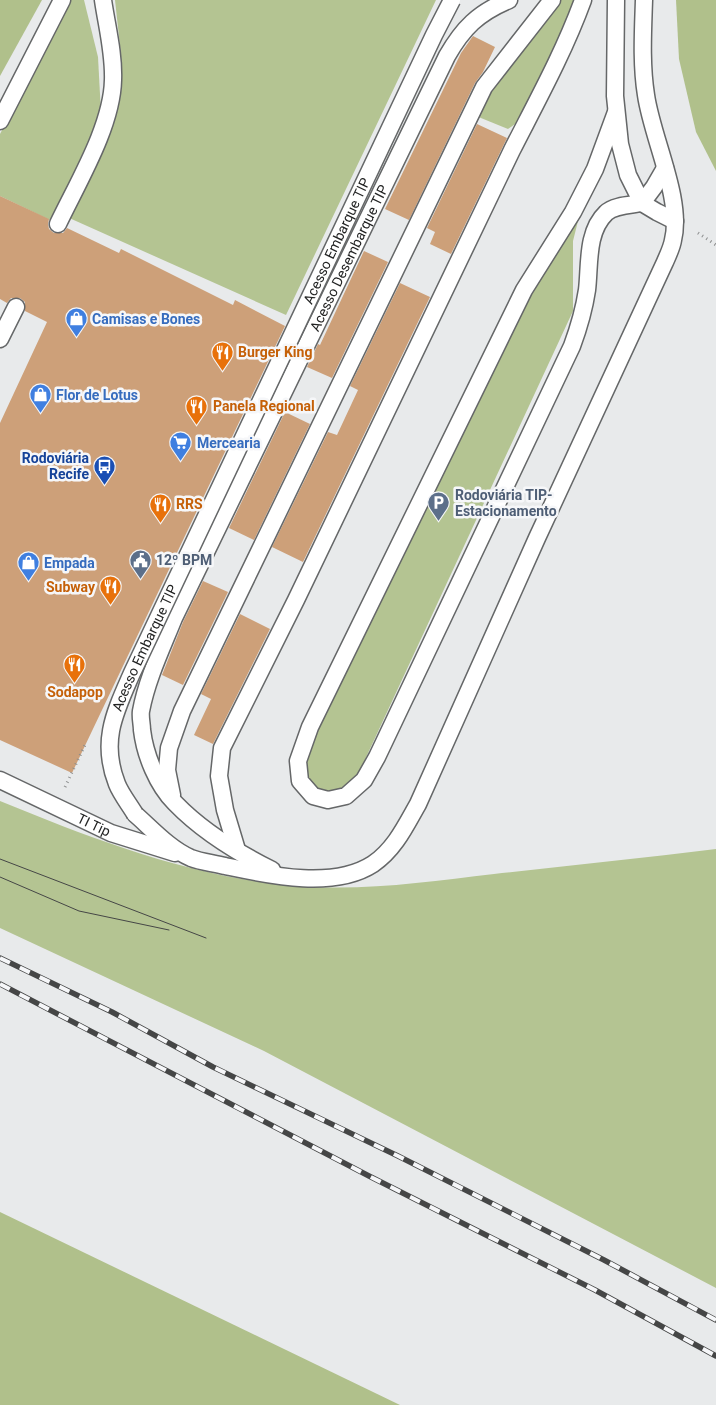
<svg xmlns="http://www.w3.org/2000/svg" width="716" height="1405" font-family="Roboto,sans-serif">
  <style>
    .green { fill: #b4c492 }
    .forest { fill: #b0c08b }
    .building { fill: #cda079 }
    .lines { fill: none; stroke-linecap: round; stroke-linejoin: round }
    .lane-casing { stroke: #656768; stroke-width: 19 }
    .path { stroke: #8b8d8d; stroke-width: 3; stroke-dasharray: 1 4; stroke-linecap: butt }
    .lane { stroke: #fff; stroke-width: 16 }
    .tram { stroke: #454646; stroke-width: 1 }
    .rail-casing { stroke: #454646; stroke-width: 5.5 }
    .rail { stroke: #f6f7f9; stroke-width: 4; stroke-dasharray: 11; stroke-linecap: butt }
    .lane-bridge-casing { stroke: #656768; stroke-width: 19; stroke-linecap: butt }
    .lane-bridge { stroke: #fff; stroke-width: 16 }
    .labels { text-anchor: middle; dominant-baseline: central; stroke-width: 5; stroke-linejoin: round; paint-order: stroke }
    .street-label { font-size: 14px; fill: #222323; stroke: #f6f7f9 }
    .shop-label { font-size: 14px; font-weight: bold; fill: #366cbe; stroke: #f6f7f9; text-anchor: start }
    .food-label { font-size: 14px; font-weight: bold; fill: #c56008; stroke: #f6f7f9; text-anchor: start }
    .transit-label { font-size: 14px; font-weight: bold; fill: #164399; stroke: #f6f7f9; text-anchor: end }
    .service-label { font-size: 14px; font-weight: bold; fill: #4e5e75; stroke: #f6f7f9; text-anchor: start }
  </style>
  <rect width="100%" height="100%" fill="#e8eaeb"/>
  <g class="green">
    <polygon points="71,0 84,0 98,57 101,113 52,221 0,196 0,134"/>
    <polygon points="115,0 436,0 286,315 67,217 117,105 121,55"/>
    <polygon points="561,0 576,0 572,12 521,120 508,129 476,116 493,86"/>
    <polygon points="582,205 573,241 573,311 356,779 333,793 318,791 306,778 302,761 528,292"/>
    <path d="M 0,801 C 100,842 204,882 313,887 C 373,890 434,881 494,874 C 568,866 642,858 716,849 L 716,1288 L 264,1051 L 0,928 Z"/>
  </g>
  <g class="forest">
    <polygon points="0,0 42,0 0,76"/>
    <polygon points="676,0 716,0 716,171 696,132 679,59"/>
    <polygon points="0,1212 400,1405 0,1405"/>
  </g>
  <g class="building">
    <polygon points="473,36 495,47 483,72 475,83 409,220 385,209 461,53"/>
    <polygon points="477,124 507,138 451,254 430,244 435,232 427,228"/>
    <polygon points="0,196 49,219 48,224 49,229 54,233 63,233 67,228 119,253 121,249 233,305 235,300 285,326 72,773 0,740 0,423 47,322 25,311 25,302 20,298 11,298 7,303 0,299"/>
    <polygon points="364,251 388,262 332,378 307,367 318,344 320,345"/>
    <polygon points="400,283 430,297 303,562 272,547 328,432 337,435 358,390 350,386"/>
    <polygon points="285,412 310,424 254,540 229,528"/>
    <polygon points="203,581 228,592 183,685 162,675 183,622"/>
    <polygon points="240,614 270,629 213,744 194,735 211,699 201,694"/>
  </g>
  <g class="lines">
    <defs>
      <g id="lane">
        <polyline points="616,0 615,96 620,144 628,175 642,203 657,212 675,221"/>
        <path d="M 616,112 L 595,169 L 573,212 L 524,290 L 310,727 L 298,761 L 300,781 L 313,796 L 328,800 L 346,796 L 364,780 L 377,757 L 572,346 C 579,327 584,310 587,290 C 590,266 586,232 606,213 C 614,205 632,205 642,203 L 654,187 L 665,168"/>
        <polyline points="0,121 62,0"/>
        <path d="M 58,224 C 78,182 112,126 113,80 C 114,53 107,27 103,0"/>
        <polyline points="0,339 16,307"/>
        <path id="s1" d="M 0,780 L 111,833 L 175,853"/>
        <polyline points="172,795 167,770 169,748 182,711 484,87 552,0"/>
        <path d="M 135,814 C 152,829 170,849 191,858 C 201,862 214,863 225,866 C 268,875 333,890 373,864 C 395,849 406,825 418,804 L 537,538 L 665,262 C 668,255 672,247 673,240 C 683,199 652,138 646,95 C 641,64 643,31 644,0"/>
        <path d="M 237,850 L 225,810 L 219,776 L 222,748 L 296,600 L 512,150 C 537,101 564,52 583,0"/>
        <path id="s2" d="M 272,870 C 238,853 201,830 175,803 C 157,785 145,755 142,730 C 142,724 140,717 141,711 C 147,679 162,648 174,618 L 447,56 C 463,28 478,13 509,0"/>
      </g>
    </defs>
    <use href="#lane" class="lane-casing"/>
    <g class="path">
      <polyline points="698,233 716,245"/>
      <polyline points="65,787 86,743"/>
    </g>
    <use href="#lane" class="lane"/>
    <g class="tram">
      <polyline points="0,859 206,938"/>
      <polyline points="0,877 79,911 169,930"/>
    </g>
    <defs>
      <g id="rail">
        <polyline points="0,958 112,1012 213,1067 398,1156 604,1260 716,1320"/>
        <polyline points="0,984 369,1176 595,1290 716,1356"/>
      </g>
    </defs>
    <use href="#rail" class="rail-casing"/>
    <use href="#rail" class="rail"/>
    <defs>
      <g id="lane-bridge">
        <path id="s3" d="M 135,814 C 129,804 121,794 117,784 C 100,741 115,712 132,673 L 434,35 L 452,0"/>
      </g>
    </defs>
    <use href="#lane-bridge" class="lane-bridge-casing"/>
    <use href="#lane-bridge" class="lane-bridge"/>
  </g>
  <defs>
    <symbol id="shop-pin" viewBox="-11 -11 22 30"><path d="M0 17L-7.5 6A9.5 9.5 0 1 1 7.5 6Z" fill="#3f7fe0" stroke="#f6f7f9"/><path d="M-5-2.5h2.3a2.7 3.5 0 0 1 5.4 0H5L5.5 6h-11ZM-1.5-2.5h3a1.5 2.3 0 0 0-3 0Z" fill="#fff"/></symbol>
    <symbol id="restaurant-pin" viewBox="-11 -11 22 30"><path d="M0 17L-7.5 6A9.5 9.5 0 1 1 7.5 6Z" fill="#e8710a" stroke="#f6f7f9"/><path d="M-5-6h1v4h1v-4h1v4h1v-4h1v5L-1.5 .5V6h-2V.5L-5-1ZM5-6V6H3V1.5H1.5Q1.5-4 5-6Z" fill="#fff"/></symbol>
    <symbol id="supermarket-pin" viewBox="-11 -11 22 30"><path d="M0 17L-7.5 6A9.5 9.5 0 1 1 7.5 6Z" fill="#3f7fe0" stroke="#f6f7f9"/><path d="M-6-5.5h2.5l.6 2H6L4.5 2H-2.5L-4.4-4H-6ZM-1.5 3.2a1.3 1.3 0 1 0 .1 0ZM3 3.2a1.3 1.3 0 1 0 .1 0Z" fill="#fff"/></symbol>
    <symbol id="bus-pin" viewBox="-11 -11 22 30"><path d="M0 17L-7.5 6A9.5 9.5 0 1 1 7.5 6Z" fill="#1a4fb4" stroke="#f6f7f9"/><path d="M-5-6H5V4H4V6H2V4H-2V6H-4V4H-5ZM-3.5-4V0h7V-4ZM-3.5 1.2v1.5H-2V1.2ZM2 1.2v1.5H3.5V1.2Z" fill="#fff"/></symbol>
    <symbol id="parking-pin" viewBox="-11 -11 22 30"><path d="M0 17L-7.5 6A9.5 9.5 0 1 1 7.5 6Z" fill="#5c6f8a" stroke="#f6f7f9"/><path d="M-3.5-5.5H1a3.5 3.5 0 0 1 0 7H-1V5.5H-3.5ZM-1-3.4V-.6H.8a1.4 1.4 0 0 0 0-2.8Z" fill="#fff"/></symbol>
    <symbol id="civic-pin" viewBox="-11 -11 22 30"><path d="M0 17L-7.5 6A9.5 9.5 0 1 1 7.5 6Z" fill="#5c6f8a" stroke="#f6f7f9"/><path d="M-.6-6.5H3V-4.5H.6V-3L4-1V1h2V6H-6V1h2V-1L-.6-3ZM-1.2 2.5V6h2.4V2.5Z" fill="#fff"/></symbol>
  </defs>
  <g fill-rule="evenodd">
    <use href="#shop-pin" x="64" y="306" width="25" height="34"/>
    <use href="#restaurant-pin" x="210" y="340" width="25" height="34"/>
    <use href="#shop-pin" x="28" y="382" width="25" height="34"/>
    <use href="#restaurant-pin" x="184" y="394" width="25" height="34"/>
    <use href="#supermarket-pin" x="168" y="430" width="25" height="34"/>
    <use href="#bus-pin" x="92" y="454" width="25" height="34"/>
    <use href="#parking-pin" x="426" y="490" width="25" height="34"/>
    <use href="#restaurant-pin" x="148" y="492" width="25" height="34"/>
    <use href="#civic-pin" x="128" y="548" width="25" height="34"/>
    <use href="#shop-pin" x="16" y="550" width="25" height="34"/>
    <use href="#restaurant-pin" x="98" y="574" width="25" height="34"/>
    <use href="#restaurant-pin" x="62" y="652" width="25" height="34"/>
  </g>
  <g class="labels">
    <g class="street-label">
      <text stroke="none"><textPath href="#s3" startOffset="629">Acesso Embarque TIP</textPath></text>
      <text stroke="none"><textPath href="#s2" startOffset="718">Acesso Desembarque TIP</textPath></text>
      <text stroke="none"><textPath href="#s3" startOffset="179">Acesso Embarque TIP</textPath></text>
      <text stroke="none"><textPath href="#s1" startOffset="104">TI Tip</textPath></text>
    </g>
    <g class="shop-label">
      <text x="92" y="319">Camisas e Bones</text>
      <text x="56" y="395">Flor de Lotus</text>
      <text x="197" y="443">Mercearia</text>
      <text x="44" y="563">Empada</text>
    </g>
    <g class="food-label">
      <text x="238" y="352">Burger King</text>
      <text x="213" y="406">Panela Regional</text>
      <text x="176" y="504">RRS</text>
      <text x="95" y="587" text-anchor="end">Subway</text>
      <text x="75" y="692" text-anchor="middle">Sodapop</text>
    </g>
    <g class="transit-label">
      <text x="89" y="458">Rodoviária<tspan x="89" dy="16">Recife</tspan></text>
    </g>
    <g class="service-label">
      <text x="455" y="495">Rodoviária TIP-<tspan x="455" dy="16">Estacionamento</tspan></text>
      <text x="156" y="560">12º BPM</text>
    </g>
  </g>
</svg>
